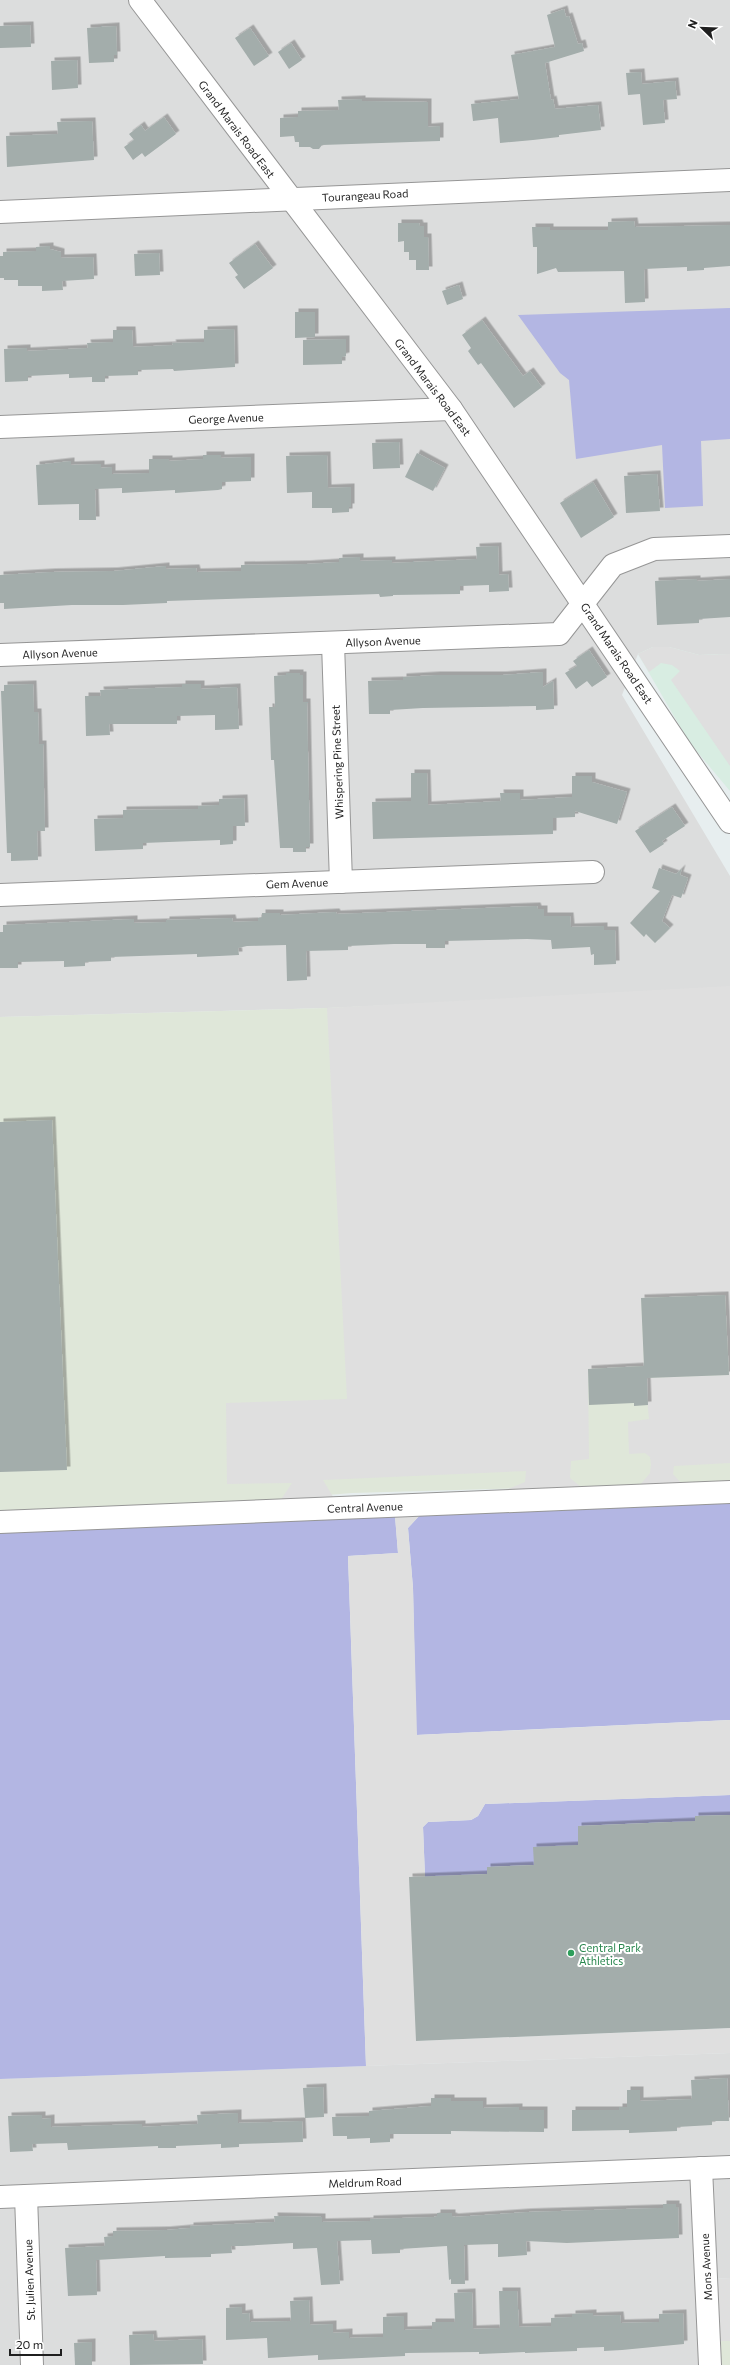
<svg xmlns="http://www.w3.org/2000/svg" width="730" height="2365" font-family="Commissioner,sans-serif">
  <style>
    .residential { fill: #dcdddd }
    .commercial { fill: #d8ede2 }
    .industrial { fill: #dfe7d9 }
    .grass { fill: #b3b6e3 }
    .parking { fill: #dfdfdf }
    .building { fill: #a3adab; filter: url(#shadow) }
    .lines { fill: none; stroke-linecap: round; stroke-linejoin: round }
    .minor-casing { stroke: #969696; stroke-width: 24 }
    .minor { stroke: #fff; stroke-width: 22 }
    .leisure-dot { fill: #2e9e5b; stroke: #fff; stroke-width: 1.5 }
    .labels { text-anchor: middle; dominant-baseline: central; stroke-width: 4; stroke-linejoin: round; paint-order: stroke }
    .street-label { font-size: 11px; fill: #1f1f1f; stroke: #fff }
    .leisure-label { font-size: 11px; fill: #27864d; stroke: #fff; text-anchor: start }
  </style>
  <defs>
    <filter id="shadow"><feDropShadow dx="3.5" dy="-3.5" stdDeviation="0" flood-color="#0004"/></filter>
  </defs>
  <rect width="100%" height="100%" fill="#e7eeef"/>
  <g class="residential">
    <polygon points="0,0 730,0 730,654 699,655 669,647 653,647 638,654 622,695 730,876 730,990 327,1008 0,1017"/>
    <polygon points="730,2053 730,2278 713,2279 717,2365 0,2365 0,2079"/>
  </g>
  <polygon class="commercial" points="653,647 669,647 699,655 730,654 730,791 689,742 638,654"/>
  <g class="industrial">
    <polygon points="730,990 730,1482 352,1493 228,1503 0,1513 0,1017 327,1008"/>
    <polygon points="730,2278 730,2365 717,2365 716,2345"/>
  </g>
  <g class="grass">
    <polygon points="730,308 730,439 701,441 703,506 665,508 662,445 576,459 569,380 560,373 518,315"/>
    <polygon points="730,1502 730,1720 416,1735 413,1588 408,1528 420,1515"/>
    <polygon points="395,1516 398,1553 348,1556 366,2066 0,2079 0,1532"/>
    <polygon points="730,1795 730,1815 695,1816 695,1827 671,1822 578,1826 579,1846 534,1865 487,1867 487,1874 425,1877 423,1827 428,1822 471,1820 478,1816 485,1804"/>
  </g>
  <g class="parking">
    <polygon points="653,647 669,647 699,655 730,654 730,766 671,680 680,671 672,665 661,663 649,672 638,654"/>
    <polygon points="730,986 730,1463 674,1466 673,1474 681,1483 640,1485 650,1473 651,1464 650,1457 645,1453 629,1454 628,1422 649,1419 645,1378 729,1375 725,1295 641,1298 644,1366 588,1369 589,1459 571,1461 570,1478 585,1490 501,1492 525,1482 526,1471 323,1480 335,1500 280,1501 292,1483 227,1484 226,1403 347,1399 327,1008"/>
    <polygon points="420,1515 408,1528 413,1588 417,1735 730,1720 730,1795 485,1804 478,1816 471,1820 428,1822 423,1827 425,1877 416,2041 730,2028 730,2053 366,2066 348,1556 398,1553 395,1516"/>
    <polygon points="730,2278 730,2341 720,2341 716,2345 713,2279"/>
  </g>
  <g class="building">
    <polygon points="564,9 566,17 569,16 578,44 582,43 584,51 545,63 551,100 553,99 555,109 598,105 601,130 559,135 559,137 533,140 500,143 498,118 473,121 471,104 519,99 511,55 555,47 547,15"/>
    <polygon points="30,25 31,47 0,48 0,26"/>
    <polygon points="116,26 117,55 114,55 114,62 89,63 87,28"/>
    <polygon points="250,28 269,56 254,66 235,38"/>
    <polygon points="291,43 302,60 289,69 278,52"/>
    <polygon points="77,60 78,88 52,90 51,61"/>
    <polygon points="641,72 642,84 675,81 677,99 663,100 665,123 643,125 640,94 628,95 626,73"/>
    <polygon points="362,99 362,101 428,102 428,127 440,126 440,141 322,145 319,149 313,149 310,147 299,147 299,142 295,142 294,136 280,137 280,118 298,117 298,111 339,110 338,100"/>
    <polygon points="164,117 176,134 145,157 142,153 133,160 124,147 134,140 129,134 141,125 145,131"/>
    <polygon points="92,121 94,160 7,167 6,136 58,134 57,122"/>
    <polygon points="634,221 635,227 730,225 730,266 704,268 704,270 687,271 687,267 644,269 645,302 625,303 624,271 558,272 556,268 537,274 537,247 533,247 532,227 550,227 550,230 608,230 608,222"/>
    <polygon points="398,223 419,223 420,226 424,226 424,237 428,237 429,270 416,270 416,260 409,260 409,252 404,252 404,241 398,242"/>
    <polygon points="255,244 273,268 244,289 235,277 238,275 229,263"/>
    <polygon points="50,246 50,249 61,252 61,258 93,257 94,279 62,281 63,290 42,291 42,286 18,286 18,280 4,280 4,278 0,278 0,256 3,256 3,252 36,251 36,247"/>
    <polygon points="159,253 160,275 135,276 134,254"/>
    <polygon points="459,285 463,299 447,305 442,291"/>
    <polygon points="295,312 315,312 315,337 295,338"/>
    <polygon points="482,320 523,376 530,371 542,387 514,408 481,363 478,365 468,351 471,348 462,335"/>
    <polygon points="234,329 235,367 174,371 173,369 138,370 138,375 105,376 105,382 92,382 92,377 69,378 69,374 28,376 28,381 5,382 4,349 27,348 27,351 88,348 87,343 113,342 113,330 132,330 133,347 173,345 172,343 204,342 204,330"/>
    <polygon points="346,339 346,356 342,357 342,364 303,365 303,340"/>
    <polygon points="399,442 400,468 373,469 372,443"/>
    <polygon points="417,453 445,468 433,491 405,477"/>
    <polygon points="203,455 221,455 221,458 251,457 251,481 222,482 222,489 218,490 175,493 175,490 122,493 122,488 95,489 96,520 79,520 79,504 38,505 36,465 71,461 71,465 101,464 101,468 112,467 112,474 149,473 149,459 169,459 169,461 203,459"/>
    <polygon points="327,455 328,488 351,487 351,507 349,507 349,512 332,513 332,508 312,508 312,492 287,493 286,456"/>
    <polygon points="657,474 660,511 626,513 624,476"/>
    <polygon points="593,482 614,517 581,538 560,503"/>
    <polygon points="498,546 499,575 508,574 509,591 489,592 489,585 460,586 460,594 393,595 393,596 380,597 379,594 167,601 167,603 123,605 72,605 4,609 4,603 0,603 0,575 52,572 114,571 166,566 166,569 196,568 197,572 241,571 241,565 307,564 339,562 339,558 360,557 360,561 392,560 392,563 477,559 476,547"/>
    <polygon points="697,579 697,581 730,579 730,617 699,619 699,623 657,625 655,581"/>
    <polygon points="589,650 607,677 592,687 587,681 576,689 565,673 577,666 573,661"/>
    <polygon points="543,672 543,687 553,681 554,709 536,710 536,706 423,708 390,710 390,714 369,714 368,681 403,680 403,677 437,675 503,675"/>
    <polygon points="286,673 300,673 300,675 303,675 303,702 307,702 310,847 306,847 306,852 293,852 293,848 280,848 274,760 271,760 269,707 275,707 274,676 286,675"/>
    <polygon points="33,684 34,712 38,712 39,744 43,744 45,831 37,831 38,860 11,861 11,853 7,853 1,691 4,691 4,685"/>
    <polygon points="182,684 201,684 201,689 237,687 239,729 215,730 215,715 177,716 177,724 109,724 110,735 86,736 85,696 101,696 100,690 182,687"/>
    <polygon points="411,773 427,773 428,805 501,801 500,793 520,793 520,800 572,797 572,776 592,776 592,782 627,792 617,824 575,811 575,817 553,818 553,834 373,839 372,802 411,801"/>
    <polygon points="244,798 245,826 233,826 233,844 220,845 220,840 143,843 143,849 95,851 94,819 123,818 123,810 198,809 198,806 219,805 219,799"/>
    <polygon points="672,807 685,826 662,841 664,844 650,853 635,831"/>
    <polygon points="659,868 676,874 682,868 680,875 688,878 681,898 672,895 662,921 670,928 655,943 646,934 644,937 630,923 660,891 652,888"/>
    <polygon points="537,906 538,909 544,909 544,916 570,916 571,927 604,926 604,930 615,930 616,964 594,965 594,954 591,955 590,947 552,949 551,940 527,939 445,941 445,948 426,948 426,944 394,944 348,946 348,950 306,951 307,980 287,981 286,945 247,946 238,948 239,955 219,956 197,957 197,954 111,957 111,961 85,962 85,966 64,967 64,961 18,962 18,968 0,968 0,932 3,932 3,925 134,919 134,923 166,922 166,920 232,918 233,922 258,921 258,918 262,917 262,913 280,913 280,915 336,912 337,914"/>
    <polygon points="52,1120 67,1470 0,1472 0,1122"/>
    <polygon points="725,1295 729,1375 647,1378 648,1405 634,1406 634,1403 589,1405 588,1369 644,1366 641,1298"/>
    <polygon points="730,1815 730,2028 416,2041 409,1877 487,1874 487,1867 534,1865 533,1847 578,1845 578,1826 695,1821 695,1816"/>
    <polygon points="727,2078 729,2121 712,2121 712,2125 677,2127 677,2131 629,2133 629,2130 572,2131 572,2110 619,2110 619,2107 627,2107 627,2090 640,2090 640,2101 692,2099 691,2080"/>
    <polygon points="323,2087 324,2117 305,2118 303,2088"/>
    <polygon points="431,2098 451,2098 451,2101 483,2101 483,2108 519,2107 519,2110 544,2110 544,2132 451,2131 451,2134 390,2134 390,2142 370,2143 370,2138 347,2139 347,2136 333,2136 332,2117 369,2116 369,2111 431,2106"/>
    <polygon points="238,2113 238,2123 302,2121 303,2142 239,2144 239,2147 221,2148 221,2144 176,2146 176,2148 158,2148 158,2146 68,2150 67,2143 32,2144 33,2151 10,2152 8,2116 42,2115 42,2119 51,2118 51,2127 142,2124 142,2127 198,2124 197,2115"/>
    <polygon points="663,2204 676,2204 676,2207 678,2207 679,2238 567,2243 526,2241 527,2255 498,2257 498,2244 464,2245 465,2284 451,2284 451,2279 449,2280 447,2246 400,2249 400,2253 372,2254 371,2240 337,2241 340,2284 321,2285 317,2248 293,2249 293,2243 242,2246 231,2246 232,2253 211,2254 211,2257 165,2258 165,2256 96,2260 97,2295 68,2296 65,2248 105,2246 104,2237 113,2236 113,2231 167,2230 190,2228 190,2226 275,2222 274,2216 322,2217 322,2222 370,2221 370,2219 434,2217 437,2216 437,2213 452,2213 452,2216 455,2217 528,2212 658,2208 663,2208"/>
    <polygon points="499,2291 517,2291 519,2327 551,2326 551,2318 572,2317 572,2314 593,2313 593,2316 620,2315 621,2323 659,2322 659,2314 683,2313 684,2344 622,2350 604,2351 604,2347 577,2348 577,2351 525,2353 525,2352 479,2354 479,2352 405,2353 405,2356 318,2360 318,2355 268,2358 267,2338 226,2340 226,2308 242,2307 242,2314 249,2313 250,2322 291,2321 290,2301 309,2300 310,2325 333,2324 333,2333 349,2332 349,2338 383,2337 383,2317 404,2316 404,2330 432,2329 432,2322 455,2322 454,2293 472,2292 473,2329 500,2328"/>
    <polygon points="153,2334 154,2341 202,2339 203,2364 130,2365 129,2335"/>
    <polygon points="92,2342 92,2365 75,2365 74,2343"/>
  </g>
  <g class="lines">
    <defs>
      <g id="minor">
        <polyline points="140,0 451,409 730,822"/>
        <polyline points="0,212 730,180"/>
        <polyline points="0,427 451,409"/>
        <polyline points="333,643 341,882"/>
        <polyline points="0,655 559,634 613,565 654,549 730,546"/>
        <polyline points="0,895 593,872"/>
        <polyline points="0,1522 730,1492"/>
        <polyline points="701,2168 710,2365"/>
        <polyline points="26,2196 32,2365"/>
        <polyline points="0,2197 730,2167"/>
      </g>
    </defs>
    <use href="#minor" class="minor-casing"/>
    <use href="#minor" class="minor"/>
  </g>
  <circle class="leisure-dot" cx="571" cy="1953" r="4"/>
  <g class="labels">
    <g class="street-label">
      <text transform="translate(237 129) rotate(53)">Grand Marais Road East</text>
      <text transform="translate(365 195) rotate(-3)">Tourangeau Road</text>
      <text transform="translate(433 387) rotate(53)">Grand Marais Road East</text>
      <text transform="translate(226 418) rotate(-2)">George Avenue</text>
      <text transform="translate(383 641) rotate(-2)">Allyson Avenue</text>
      <text transform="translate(60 653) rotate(-2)">Allyson Avenue</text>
      <text transform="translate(617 653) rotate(56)">Grand Marais Road East</text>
      <text transform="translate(337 762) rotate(-92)">Whispering Pine Street</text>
      <text transform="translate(297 883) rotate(-2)">Gem Avenue</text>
      <text transform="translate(365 1507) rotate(-2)">Central Avenue</text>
      <text transform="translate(365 2182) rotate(-2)">Meldrum Road</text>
      <text transform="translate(706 2267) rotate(-93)">Mons Avenue</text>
      <text transform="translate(29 2280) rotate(-92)">St. Julien Avenue</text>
    </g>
    <g class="leisure-label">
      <text x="579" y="1947">Central Park<tspan x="579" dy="13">Athletics</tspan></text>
    </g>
  </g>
  <g transform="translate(702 28) rotate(293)" stroke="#ffffff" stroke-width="3" paint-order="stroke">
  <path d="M0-3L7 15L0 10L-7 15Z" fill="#1f1f1f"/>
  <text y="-6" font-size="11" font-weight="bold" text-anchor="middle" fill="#1f1f1f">N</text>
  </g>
  <path d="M10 2349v6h51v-6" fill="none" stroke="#1f1f1f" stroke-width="2"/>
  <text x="16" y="2349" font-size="12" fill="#1f1f1f" stroke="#ffffff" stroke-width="3" paint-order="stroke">20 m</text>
</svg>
